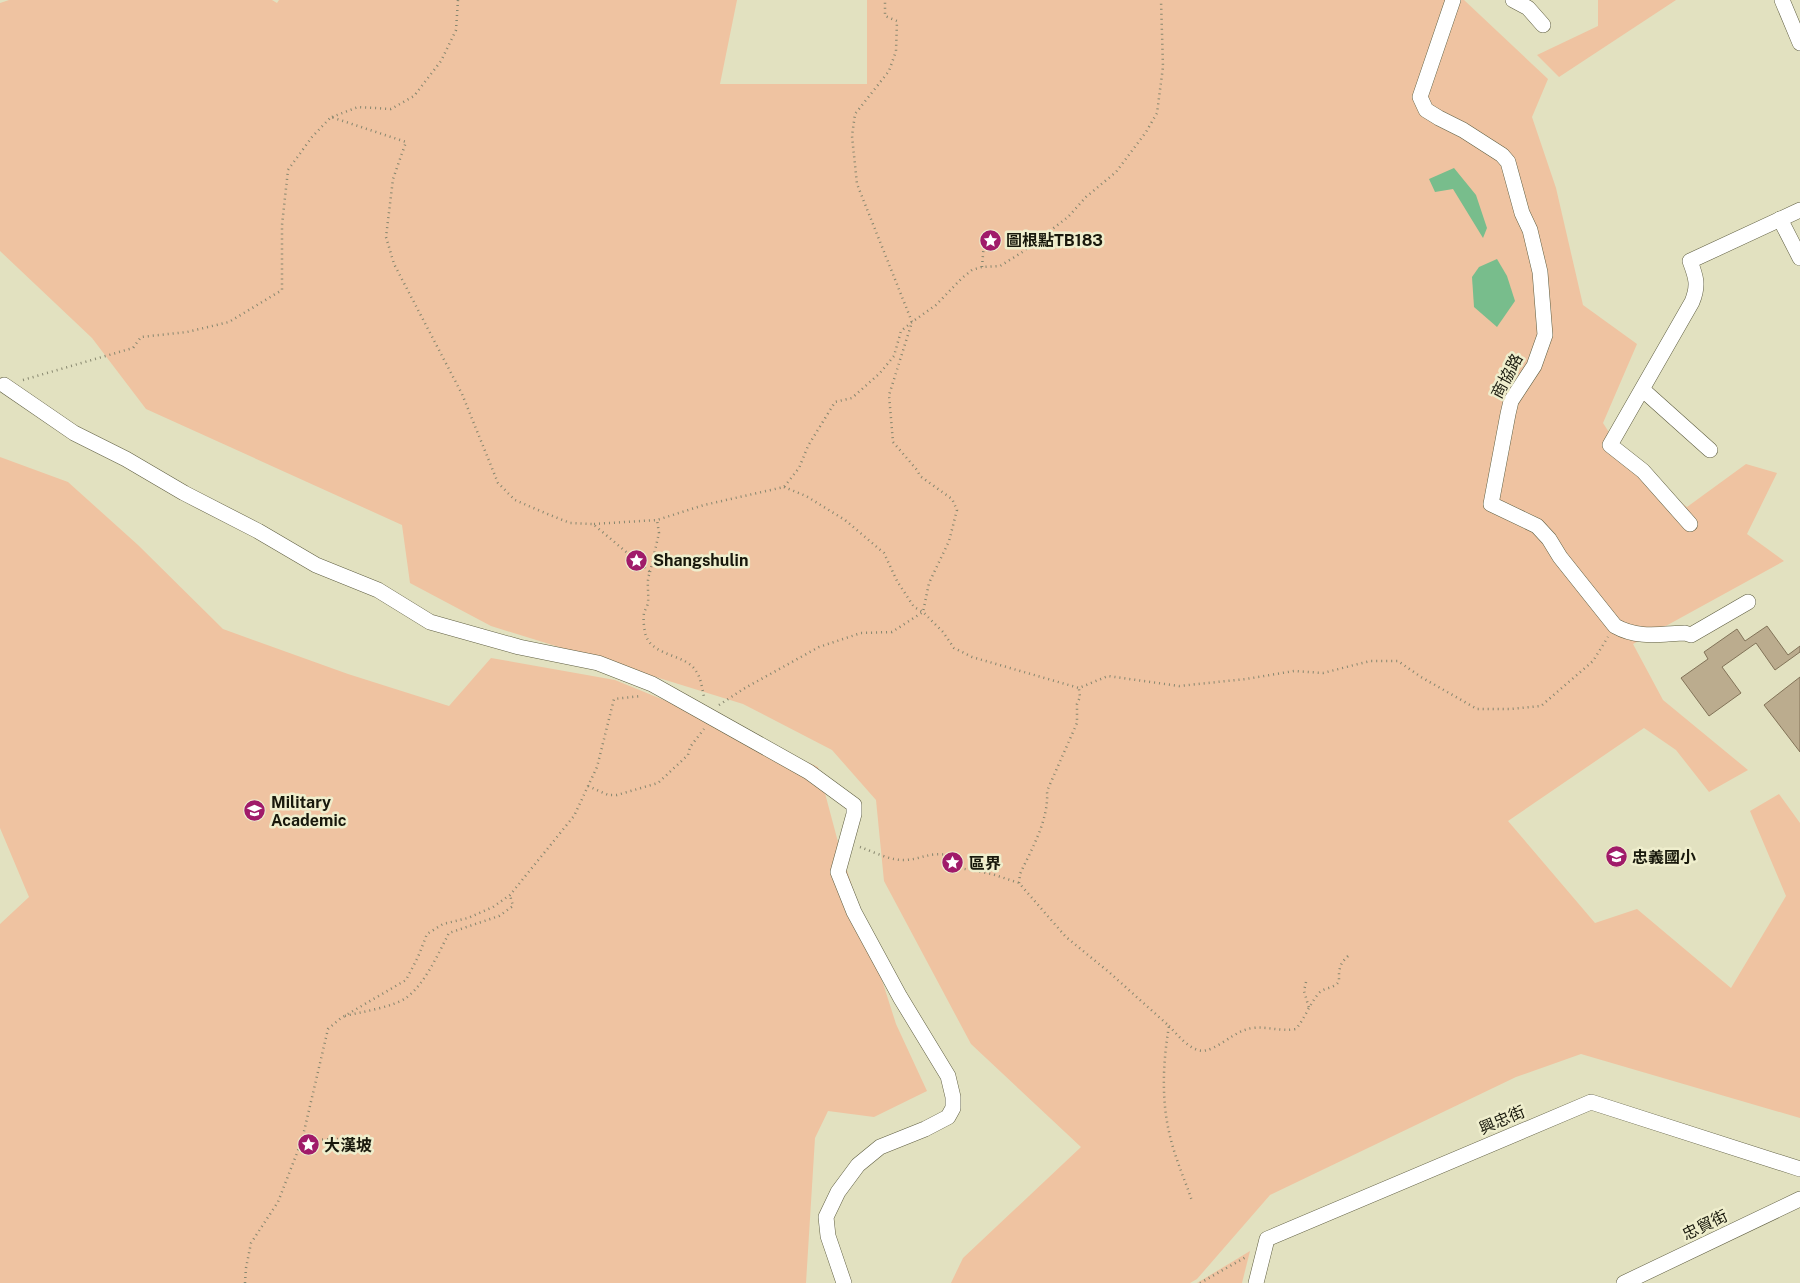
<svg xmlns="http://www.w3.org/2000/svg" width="1800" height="1283" font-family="'Public Sans','Noto Sans TC',sans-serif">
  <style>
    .green { fill: #efc3a1 }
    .water { fill: #78bd8c }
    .building { fill: #bbac8e; stroke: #827358 }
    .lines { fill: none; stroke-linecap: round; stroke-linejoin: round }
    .minor-casing { stroke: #5f5e41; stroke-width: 16 }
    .path { stroke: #86866e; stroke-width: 2.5; stroke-dasharray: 1 4; stroke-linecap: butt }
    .minor { stroke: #fff; stroke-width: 15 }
    .labels { text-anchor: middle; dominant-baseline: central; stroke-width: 5; stroke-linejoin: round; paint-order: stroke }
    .poi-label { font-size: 16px; font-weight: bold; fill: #18180c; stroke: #efeecd; text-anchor: start }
    .street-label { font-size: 16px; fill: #18180c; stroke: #efeecd }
  </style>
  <rect width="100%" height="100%" fill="#e2e1c0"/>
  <g class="green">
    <polygon points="9,0 272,0 277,3 279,0 737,0 720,84 867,84 867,0 1464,0 1548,79 1532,117 1556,188 1583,305 1637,344 1603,423 1630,465 1687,507 1746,464 1777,473 1747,534 1784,561 1633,644 1663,700 1748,770 1709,792 1676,750 1644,728 1508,821 1595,923 1637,909 1731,988 1786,896 1750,811 1779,794 1800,823 1800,1118 1581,1054 1516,1077 1270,1195 1197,1279 1190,1283 951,1283 963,1258 1081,1147 971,1044 884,881 876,800 832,750 743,704 491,626 410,583 402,525 146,409 92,338 0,251 0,3"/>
    <polygon points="1598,0 1676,0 1559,77 1537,55 1598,26"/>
    <polygon points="0,457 68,482 138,545 223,629 348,674 449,706 491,658 615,680 720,723 818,767 838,842 896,1024 927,1091 874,1117 828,1111 815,1138 806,1283 0,1283 0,924 29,897 0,828"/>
    <polygon points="1250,1251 1242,1283 1197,1283"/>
  </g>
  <g class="water">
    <polygon points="1454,168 1476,195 1487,228 1483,238 1453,189 1435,192 1429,179"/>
    <polygon points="1497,259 1507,276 1515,301 1497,327 1474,307 1472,277 1479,267"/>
  </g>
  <g class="building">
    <polygon points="1767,626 1788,655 1800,646 1800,652 1775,670 1756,643 1722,667 1741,693 1709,716 1681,678 1708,659 1704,652 1737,629 1745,641"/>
    <polygon points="1800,677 1800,752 1764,705"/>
  </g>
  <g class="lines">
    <defs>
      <g id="minor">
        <path d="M 1453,0 L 1420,97 L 1426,110 L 1439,118 L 1463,130 L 1502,155 L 1508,162 L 1522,213 L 1530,230 L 1540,272 L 1545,335 L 1534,366 L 1511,401 L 1508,414 L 1491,504 L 1537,526 L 1549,539 L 1560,557 L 1615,626 C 1638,639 1660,634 1685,633 L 1691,635 L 1748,602"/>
        <polyline points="1513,0 1528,8 1543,25"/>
        <polyline points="1782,0 1800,43"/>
        <polyline points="1780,219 1800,258"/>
        <polyline points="4,385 74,433 126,459 184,493 258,531 316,565 378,590 430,622 519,647 598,663 652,684 809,772 854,805 854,814 838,872 854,912 900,997 948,1076 953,1097 953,1108 948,1117 925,1129 880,1147 858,1165 838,1192 826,1217 828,1236 844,1283"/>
        <polyline points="1643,390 1710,450"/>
        <path d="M 1690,524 L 1643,471 L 1610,445 L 1692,302 C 1699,285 1696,277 1690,261 L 1800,210"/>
        <polyline points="1256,1283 1267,1239 1591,1102 1800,1169"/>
        <polyline points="1624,1283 1800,1199"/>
      </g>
    </defs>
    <use href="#minor" class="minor-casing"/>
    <g class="path">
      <polyline points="332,117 358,107 391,109 414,96 441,61 456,30 458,0"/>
      <polyline points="982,267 984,242"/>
      <path d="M 23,380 L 133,348 L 141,337 L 187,332 L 229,322 L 282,290 L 282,225 L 288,170 L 312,137 L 331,117 L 406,142 L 393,179 L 386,237 L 394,264 L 462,394 L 498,483 L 515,500 L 545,513 L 570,523 L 593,524 L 650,572 C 646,582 649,591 648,602 C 648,606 645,609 644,613 C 643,619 644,630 646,636 C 654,657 686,654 696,671 C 701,678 702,688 704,697"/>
      <polyline points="784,487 806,496 845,520 884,553 897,581 914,607 923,612 943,632 954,648 972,657 1079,688 1108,676 1179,686 1246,679 1294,671 1323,673 1370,661 1398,661 1421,677 1477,709 1511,709 1541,706 1593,661 1608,637"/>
      <polyline points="594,524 657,520"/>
      <polyline points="650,572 659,533 657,520 704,505 784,487 799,468 808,446 835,402 852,398 880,373 894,356 901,331 912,322 936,305 962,278 972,270 982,267 1000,266 1021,253 1068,217 1086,197 1116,172 1146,132 1157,113 1163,67 1161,0"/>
      <polyline points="719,705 745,688 819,647 861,633 892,632 923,612 929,583 949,541 957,510 952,499 920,476 917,470 893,442 889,395 912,322 857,184 852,136 855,114 889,71 896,51 897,21 885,16 885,0"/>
      <polyline points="588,786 608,795 617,795 658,783 688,755 690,747 704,729"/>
      <path d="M 860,847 C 874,852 891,861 905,860 C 923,859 928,852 948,855 L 954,867 L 992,874 L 1019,883 L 1066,937 L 1110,973 L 1169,1026 C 1163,1062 1161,1100 1170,1136 C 1175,1158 1185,1180 1192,1201"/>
      <path d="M 1019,883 L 1020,874 C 1032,848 1049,820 1047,791 L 1077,723 L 1077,704 L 1080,697 L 1079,689"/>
      <polyline points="1306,982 1304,991 1309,1008"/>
      <path d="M 345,1016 C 361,1012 393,1007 406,998 C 425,984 438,954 449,933 L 499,916 L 513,906 L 510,895"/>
      <path d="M 1169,1026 C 1177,1034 1193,1055 1207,1050 C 1213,1049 1225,1041 1231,1037 C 1238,1033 1244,1029 1253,1028 C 1268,1026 1279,1032 1296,1029 C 1305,1018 1309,1005 1319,993 C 1324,987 1335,989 1339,981 C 1339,980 1339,974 1339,973 C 1340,965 1342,962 1348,956"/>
      <polyline points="302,1140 341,1139"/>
      <polyline points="245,1283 246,1268 251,1243 278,1202 302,1140 328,1029 341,1018 406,980 418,957 427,934 443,924 468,918 493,907 510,895 574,816 597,767 614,699 641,696"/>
      <polyline points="1200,1283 1246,1257"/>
    </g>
    <use href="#minor" class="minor"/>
  </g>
  <defs>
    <symbol id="sight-disc" viewBox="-11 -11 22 22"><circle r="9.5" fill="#a01b6a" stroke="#efeecd"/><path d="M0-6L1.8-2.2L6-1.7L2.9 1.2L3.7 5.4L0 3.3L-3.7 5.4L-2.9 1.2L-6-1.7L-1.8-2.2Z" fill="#fff"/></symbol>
    <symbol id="university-disc" viewBox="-11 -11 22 22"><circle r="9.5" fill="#a01b6a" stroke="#efeecd"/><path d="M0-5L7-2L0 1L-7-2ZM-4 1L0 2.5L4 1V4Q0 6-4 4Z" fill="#fff"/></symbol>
    <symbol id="school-disc" viewBox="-11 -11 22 22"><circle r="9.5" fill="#a01b6a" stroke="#efeecd"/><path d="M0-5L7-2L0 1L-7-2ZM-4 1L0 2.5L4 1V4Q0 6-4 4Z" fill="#fff"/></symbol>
  </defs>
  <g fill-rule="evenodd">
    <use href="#sight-disc" x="978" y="228" width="25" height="25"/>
    <use href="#sight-disc" x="624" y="548" width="25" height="25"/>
    <use href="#university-disc" x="242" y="798" width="25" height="25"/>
    <use href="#school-disc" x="1604" y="844" width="25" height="25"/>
    <use href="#sight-disc" x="940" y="850" width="25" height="25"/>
    <use href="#sight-disc" x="296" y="1132" width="25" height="25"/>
  </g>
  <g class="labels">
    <g class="poi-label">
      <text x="1006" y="240">圖根點TB183</text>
      <text x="653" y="560">Shangshulin</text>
      <text x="271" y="802">Military<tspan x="271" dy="18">Academic</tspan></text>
      <text x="1632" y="857">忠義國小</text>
      <text x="969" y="863">區界</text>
      <text x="324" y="1145">大漢坡</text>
    </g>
    <g class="street-label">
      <text transform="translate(1507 376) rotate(-62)">商協路</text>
      <text transform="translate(1502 1120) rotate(-23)">興忠街</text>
      <text transform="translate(1705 1225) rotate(-26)">忠貿街</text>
    </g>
  </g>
</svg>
